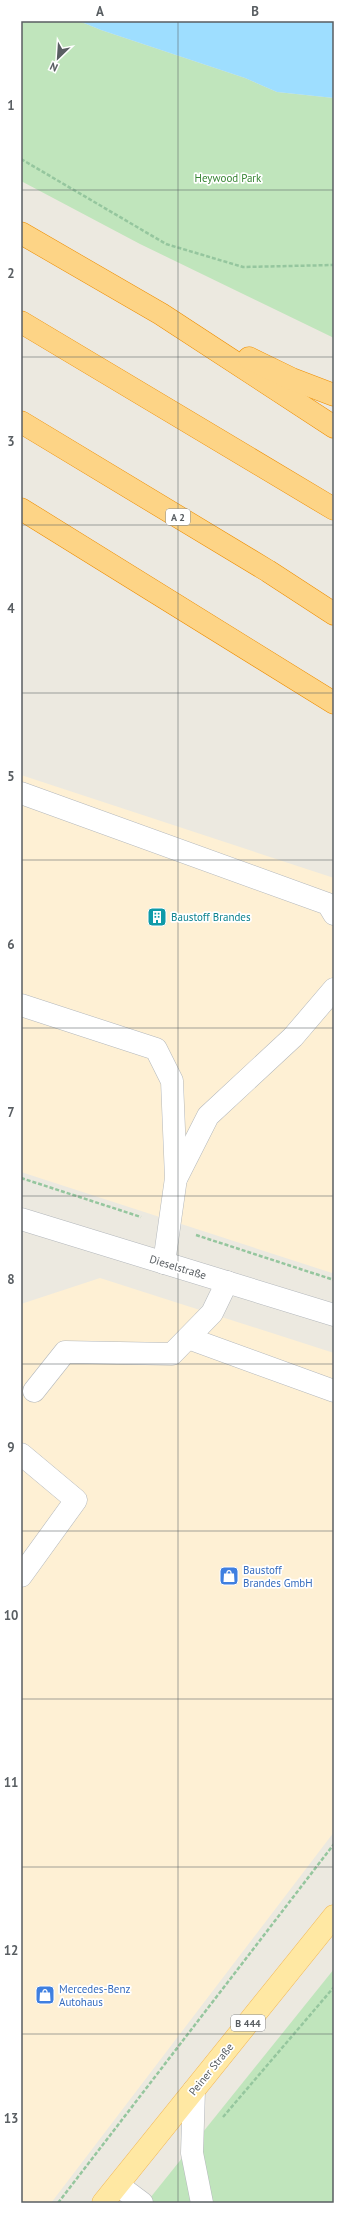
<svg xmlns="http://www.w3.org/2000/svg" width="355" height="2224" font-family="'PT Sans',sans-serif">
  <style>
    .commercial { fill: #fef0d4 }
    .green { fill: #c0e5bc }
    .water { fill: #9edeff }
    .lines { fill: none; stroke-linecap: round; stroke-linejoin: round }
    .minor-casing { stroke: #b3b7bb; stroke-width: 23 }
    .major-casing { stroke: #f2b754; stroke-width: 23 }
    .highway-casing { stroke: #ed8d00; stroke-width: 23 }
    .path { stroke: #95c69e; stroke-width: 2.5; stroke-dasharray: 4 2; stroke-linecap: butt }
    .minor { stroke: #fff; stroke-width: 22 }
    .major { stroke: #ffe8a3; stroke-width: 22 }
    .highway { stroke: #fdd486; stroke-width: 22 }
    .grid { fill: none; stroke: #595e62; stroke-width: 1; stroke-opacity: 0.55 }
    .labels { text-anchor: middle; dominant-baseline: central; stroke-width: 3.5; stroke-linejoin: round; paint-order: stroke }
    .shield { fill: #fff; stroke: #8b8e91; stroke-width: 1 }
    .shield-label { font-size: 10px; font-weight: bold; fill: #595e62 }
    .park-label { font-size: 11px; fill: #388534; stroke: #fff }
    .culture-label { font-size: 11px; fill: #0d838f; stroke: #fff; text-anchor: start }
    .street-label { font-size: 11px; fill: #595e62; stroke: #fff }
    .shop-label { font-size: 11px; fill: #366cbe; stroke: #fff; text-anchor: start }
    .neatline { fill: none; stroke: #595e62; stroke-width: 1.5 }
    .grid-label { font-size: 13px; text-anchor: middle; font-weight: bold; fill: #595e62 }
  </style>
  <rect width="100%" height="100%" fill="#ece9e0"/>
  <g class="commercial">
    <polygon points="21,775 334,878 334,1269 332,1273 21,1172"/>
    <polygon points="100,1278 334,1353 334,1832 51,2203 21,2203 21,1304"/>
  </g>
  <g class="green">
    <polygon points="21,21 79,21 101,30 245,78 277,92 334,98 334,338 140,244 21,181"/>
    <polygon points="334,1969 334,2203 146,2203"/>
  </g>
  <polygon class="water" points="79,21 334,21 334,98 277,92 245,78 101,30"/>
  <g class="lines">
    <defs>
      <g id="minor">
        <polyline points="21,793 328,904 334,914"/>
        <polyline points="21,1005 156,1049 172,1081 176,1178 164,1263"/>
        <polyline points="177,1177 208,1116 293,1037 334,989"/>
        <polyline points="21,1219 334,1315"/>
        <polyline points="188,1338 334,1391"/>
        <polyline points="34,1391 65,1352 172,1354 212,1313 227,1282"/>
        <polyline points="21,1454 76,1500 21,1576"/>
        <polyline points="194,2090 192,2153 202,2203"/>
        <polyline points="118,2185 142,2203"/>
      </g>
      <polyline id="major" points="103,2203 334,1916"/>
      <g id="highway">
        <polyline points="21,233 161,314 334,427"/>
        <polyline points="21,322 334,509"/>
        <polyline points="249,358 292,379 334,395"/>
        <polyline points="21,422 268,571 334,614"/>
        <polyline points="21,509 334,703"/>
      </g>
    </defs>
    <use href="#minor" class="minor-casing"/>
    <use href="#major" class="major-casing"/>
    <use href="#highway" class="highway-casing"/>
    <g class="path">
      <polyline points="21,159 166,244 243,267 334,265"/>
      <polyline points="21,1178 141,1217"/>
      <polyline points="196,1235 334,1280"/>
      <polyline points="223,2117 334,1987"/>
      <polyline points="58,2203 334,1844"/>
    </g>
    <use href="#minor" class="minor"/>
    <use href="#major" class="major"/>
    <use href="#highway" class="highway"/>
  </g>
  <path class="grid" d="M 178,21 L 178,2203M 21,190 L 334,190M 21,357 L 334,357M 21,525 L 334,525M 21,693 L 334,693M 21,860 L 334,860M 21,1028 L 334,1028M 21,1196 L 334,1196M 21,1364 L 334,1364M 21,1531 L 334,1531M 21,1699 L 334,1699M 21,1867 L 334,1867M 21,2034 L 334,2034"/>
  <defs>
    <symbol id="building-square" viewBox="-11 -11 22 22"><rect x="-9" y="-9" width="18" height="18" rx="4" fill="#0f9aa8" stroke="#fff"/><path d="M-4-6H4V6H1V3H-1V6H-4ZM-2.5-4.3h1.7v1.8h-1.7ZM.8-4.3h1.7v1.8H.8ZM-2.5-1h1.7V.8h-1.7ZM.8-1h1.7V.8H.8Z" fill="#fff"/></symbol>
    <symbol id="shop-square" viewBox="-11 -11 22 22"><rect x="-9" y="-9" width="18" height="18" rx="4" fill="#3f7fe0" stroke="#fff"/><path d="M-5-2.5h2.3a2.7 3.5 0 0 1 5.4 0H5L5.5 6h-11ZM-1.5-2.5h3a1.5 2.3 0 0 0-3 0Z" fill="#fff"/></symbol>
  </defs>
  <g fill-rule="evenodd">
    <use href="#building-square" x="146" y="906" width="22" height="22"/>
    <use href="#shop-square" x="218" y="1565" width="22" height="22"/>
    <use href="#shop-square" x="34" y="1984" width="22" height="22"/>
  </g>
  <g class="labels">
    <g class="shield">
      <rect x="166" y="509" width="24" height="16" rx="3"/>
      <rect x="231" y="2015" width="34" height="16" rx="3"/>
    </g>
    <g class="shield-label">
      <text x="178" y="517">A 2</text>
      <text x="248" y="2023">B 444</text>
    </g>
    <g class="park-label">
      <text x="228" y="178">Heywood Park</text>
    </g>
    <g class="culture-label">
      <text x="171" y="917">Baustoff Brandes</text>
    </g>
    <g class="street-label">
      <text transform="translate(178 1267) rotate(17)">Dieselstraße</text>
      <text transform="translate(211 2069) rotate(-51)">Peiner Straße</text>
    </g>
    <g class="shop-label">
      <text x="243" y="1570">Baustoff<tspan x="243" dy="13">Brandes GmbH</tspan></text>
      <text x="59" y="1989">Mercedes-Benz<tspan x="59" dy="13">Autohaus</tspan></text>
    </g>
  </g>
  <rect width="355" height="2224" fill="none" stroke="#ffffff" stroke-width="44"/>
  <g transform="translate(58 58) rotate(205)" stroke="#ffffff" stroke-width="3" paint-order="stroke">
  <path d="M0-3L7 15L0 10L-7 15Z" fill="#595e62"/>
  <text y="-6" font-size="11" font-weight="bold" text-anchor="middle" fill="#595e62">N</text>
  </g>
  <rect x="22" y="22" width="311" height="2180" class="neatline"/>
  <g class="grid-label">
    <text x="100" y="16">A</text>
    <text x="255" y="16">B</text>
    <text x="11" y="110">1</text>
    <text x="11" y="278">2</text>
    <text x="11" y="446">3</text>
    <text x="11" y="613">4</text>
    <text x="11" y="781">5</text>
    <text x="11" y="949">6</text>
    <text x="11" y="1117">7</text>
    <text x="11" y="1284">8</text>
    <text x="11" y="1452">9</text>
    <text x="11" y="1620">10</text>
    <text x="11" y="1787">11</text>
    <text x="11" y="1955">12</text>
    <text x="11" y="2123">13</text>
  </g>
</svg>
